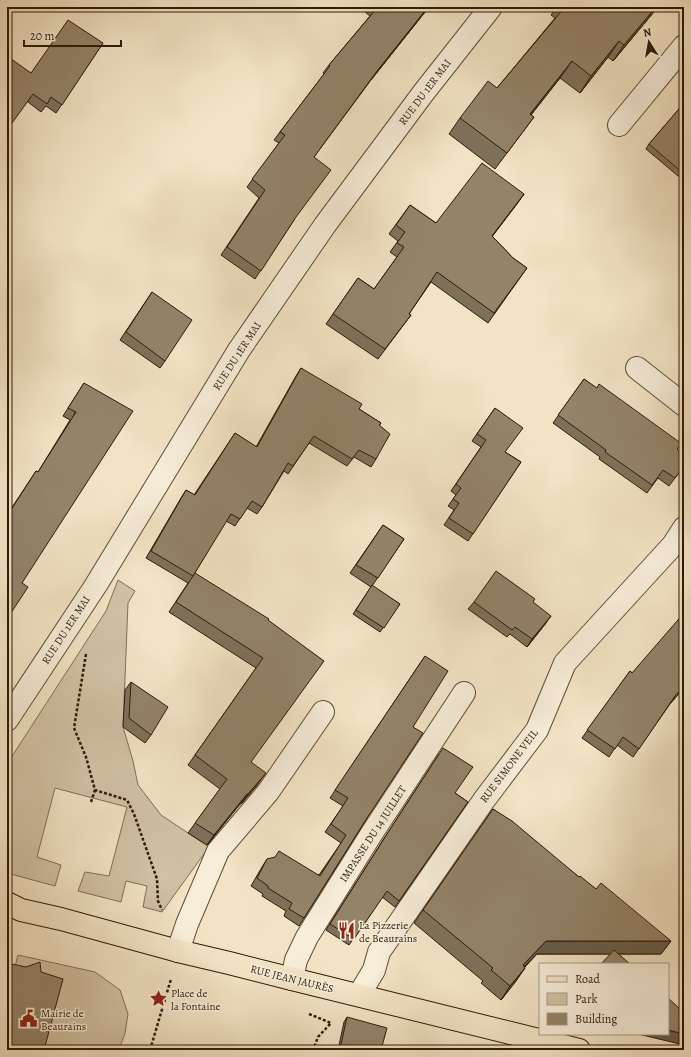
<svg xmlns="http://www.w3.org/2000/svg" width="691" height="1057" font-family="Alegreya,serif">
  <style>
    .green { fill: #d1c1a4; stroke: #7f6e55 }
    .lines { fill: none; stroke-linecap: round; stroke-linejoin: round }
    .minor-casing { stroke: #5e4c36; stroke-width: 24 }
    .major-casing { stroke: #2d1a06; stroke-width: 24 }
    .path { stroke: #2d1a06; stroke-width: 2.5; stroke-dasharray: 3 2; stroke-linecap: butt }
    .minor { stroke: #f7edd9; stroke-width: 22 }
    .major { stroke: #f2e3c4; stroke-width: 22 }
    .wall { fill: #7e715a; stroke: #2d1a06 }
    .shaded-wall { fill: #675c4a; stroke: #2d1a06 }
    .building { fill: #938369; stroke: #2d1a06 }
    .labels { text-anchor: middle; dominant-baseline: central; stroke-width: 3; stroke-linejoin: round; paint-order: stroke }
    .street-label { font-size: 11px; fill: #2d1a06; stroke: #f7edd9 }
    .poi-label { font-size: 11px; fill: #2d1a06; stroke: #f7edd9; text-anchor: start }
  </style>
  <rect width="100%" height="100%" fill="#f2e3c4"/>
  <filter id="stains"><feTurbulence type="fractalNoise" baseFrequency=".005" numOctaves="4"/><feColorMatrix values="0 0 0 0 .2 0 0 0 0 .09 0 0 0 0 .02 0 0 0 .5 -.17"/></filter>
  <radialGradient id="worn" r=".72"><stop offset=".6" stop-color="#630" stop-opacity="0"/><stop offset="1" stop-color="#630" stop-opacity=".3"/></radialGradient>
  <g class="green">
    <polygon points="118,580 135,591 128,603 123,727 133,761 138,785 161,815 209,847 162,912 143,907 147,886 126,881 121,902 78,891 85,872 109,876 127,807 55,788 37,857 61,865 55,886 7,873 7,764 106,611"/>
    <polygon points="18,955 95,972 120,990 128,1014 125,1033 121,1044 116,1050 40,1050 13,974"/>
  </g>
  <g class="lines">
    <defs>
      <g id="minor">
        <polyline points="619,125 684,46"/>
        <polyline points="637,368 684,405"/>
        <polyline points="7,720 96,585 239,350 325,225 424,92 491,7"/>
        <polyline points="178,951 187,924 218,851 268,792 323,712"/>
        <polyline points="292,979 296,960 307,937 372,833 464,693"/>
        <polyline points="359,995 374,970 379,952 484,800 537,730 565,663 673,545 684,528"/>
      </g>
      <polyline id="major" points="7,903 21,910 61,919 178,951 229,963 292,979 579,1050"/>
    </defs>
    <use href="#minor" class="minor-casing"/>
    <use href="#major" class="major-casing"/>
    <g class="path">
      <polyline points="86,654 74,728 86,757 95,790 127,800 134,814 157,879 158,901 162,910"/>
      <polyline points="91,802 95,790"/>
      <polyline points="309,1014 331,1023 318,1037 313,1050"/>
      <polyline points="150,1050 171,979"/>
    </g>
    <use href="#minor" class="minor"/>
    <use href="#major" class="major"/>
  </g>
  <g class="wall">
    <polygon points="359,7 429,7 371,80 314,157 294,220 255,279 221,255 259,198 247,187 279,143 274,140 280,132 324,74 323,73 329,65 370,16"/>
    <polygon points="557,7 658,7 613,61 608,57 580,93 560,78 531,115 534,117 495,169 449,134 460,118 497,88 555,18 551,15"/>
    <polygon points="103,43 56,113 46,106 41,112 28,102 31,73"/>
    <polygon points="684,103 684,181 646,149 649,144"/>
    <polygon points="524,194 492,236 513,258 527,268 488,323 431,282 409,314 411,315 378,359 326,324 358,278 374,289 397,257 390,252 398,241 389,234 410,205 436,223"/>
    <polygon points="152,292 165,361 160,368 120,340"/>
    <polygon points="301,368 359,409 381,423 379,426 376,459 371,467 354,457 347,466 309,443 288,474 284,471 262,507 257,514 247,508 235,526 226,521 193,576 268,620 251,762 258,784 241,804 240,804 207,845 188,833 220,789 188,765 256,668 169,612 188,583 146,558 181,498 186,490 194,495 235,433 256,447 296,376"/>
    <polygon points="584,379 678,450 684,466 669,486 658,478 647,493 599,459 600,457 553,423"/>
    <polygon points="84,383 22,583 7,619 7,515 36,471 38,472 70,420 63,416"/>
    <polygon points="495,408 505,452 521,462 468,541 444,525 454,510 448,506 456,495 451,491 481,447 472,441"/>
    <polygon points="383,525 404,539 372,586 400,604 380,632 353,614 371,587 350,573"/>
    <polygon points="474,602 533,602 546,623 527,647 510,634 507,637 468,609"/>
    <polygon points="425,656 413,727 367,818 299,926 284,916 286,911 262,896 263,894 251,886 262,867 267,859 319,875 341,843 325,832 343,806 330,798"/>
    <polygon points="630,671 670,704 633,757 617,745 609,757 582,738"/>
    <polygon points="131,682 151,735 145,743 123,727 125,690"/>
    <polygon points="439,754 455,793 468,802 395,907 382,897 349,945 326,930 383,840"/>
    <polygon points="493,809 579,877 596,889 671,941 661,954 537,954 525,967 516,981 501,1000 481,983 483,981 414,923"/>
    <polygon points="347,1017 381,1050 338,1050 344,1022"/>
  </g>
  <g class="shaded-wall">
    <polygon points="428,7 429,7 371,80 377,71"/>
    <polygon points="656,7 658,7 613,61 624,45"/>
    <polygon points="619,41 608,57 580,93 591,76"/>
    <polygon points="572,61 560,78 519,130 530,114"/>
    <polygon points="524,194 517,204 485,246 492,236"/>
    <polygon points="551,616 546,623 527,647 532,639"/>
    <polygon points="684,686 684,688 670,704 675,696"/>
    <polygon points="265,774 258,784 241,804 248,794"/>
    <polygon points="247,794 240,804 207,845 214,835"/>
    <polygon points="546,941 671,941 661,954 537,954 513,978 523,965"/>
    <polygon points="525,968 516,981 501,1000 510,986"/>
    <polygon points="668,1030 684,1034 684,1045 638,1034 668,1034"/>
  </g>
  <g class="building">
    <polygon points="375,7 428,7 377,71 314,157 331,170 296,217 261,271 227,247 265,190 252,179 285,135 280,132 330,66 329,65 377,8"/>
    <polygon points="565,7 656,7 624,45 619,41 591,76 572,61 530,114 534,117 507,153 460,118 488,81 497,88"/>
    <polygon points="68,20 103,43 62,105 51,97 47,104 33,94 7,130 7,56 31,73"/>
    <polygon points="684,103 684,174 649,144"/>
    <polygon points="482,163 524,194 492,236 513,258 527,268 494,313 437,272 409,314 411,315 385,349 333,314 358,278 374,289 404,247 397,243 405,232 396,225 410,205 436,223"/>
    <polygon points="152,292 192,320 165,361 126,332"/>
    <polygon points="301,368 362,404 359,409 381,423 379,425 390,434 376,459 359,450 352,459 314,436 293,466 288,463 262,507 252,501 240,519 231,514 193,576 151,551 186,490 195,495 235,433 257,447"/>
    <polygon points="584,379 597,388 599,384 682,444 677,449 684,454 684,466 675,478 663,470 652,485 605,452 606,450 558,415"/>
    <polygon points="84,383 133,411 22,583 28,587 7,619 7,516 36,471 38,472 76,412 68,408"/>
    <polygon points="495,408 523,428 505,452 521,462 473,534 449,518 459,503 453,499 461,488 456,484 486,440 477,434"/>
    <polygon points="383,525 404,539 378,578 356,565"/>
    <polygon points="496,571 535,599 533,602 551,616 532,639 515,627 512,630 474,602"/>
    <polygon points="195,573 269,619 268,620 324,661 251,762 266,773 248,794 247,794 214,835 195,823 227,779 195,755 263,658 176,602"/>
    <polygon points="372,585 400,604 384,628 356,610"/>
    <polygon points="684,613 684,686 675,696 639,749 623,737 615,749 587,730 630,671 632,673"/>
    <polygon points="425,656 448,671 413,727 423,733 367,818 304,918 289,909 292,903 268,888 268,886 257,878 267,859 275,857 279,851 320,876 346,835 331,824 348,798 335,790"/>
    <polygon points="131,682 168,707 151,735 129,718"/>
    <polygon points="443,748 473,767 455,793 468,802 399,901 387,891 354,939 330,924 387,834"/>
    <polygon points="493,809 512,821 579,877 580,876 596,889 601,883 671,941 546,941 523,965 525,968 510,986 491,970 493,968 423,910"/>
    <polygon points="614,950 630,964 601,964"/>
    <polygon points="40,962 41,972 63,979 44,1050 7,1050 7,963 26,967"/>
    <polygon points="668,998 679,1008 684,1002 684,1034 668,1030"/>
    <polygon points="347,1017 387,1028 381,1050 344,1050 340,1049"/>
  </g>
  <defs>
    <symbol id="restaurant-bare" viewBox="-9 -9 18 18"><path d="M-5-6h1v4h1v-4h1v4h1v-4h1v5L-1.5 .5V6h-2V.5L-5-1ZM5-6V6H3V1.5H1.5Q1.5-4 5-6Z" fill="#8f2418" stroke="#f7edd9" stroke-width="2.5" paint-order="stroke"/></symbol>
    <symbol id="sight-bare" viewBox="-9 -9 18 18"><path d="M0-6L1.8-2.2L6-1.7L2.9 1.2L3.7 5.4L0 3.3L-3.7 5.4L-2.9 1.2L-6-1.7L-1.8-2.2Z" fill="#8f2418" stroke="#f7edd9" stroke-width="2.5" paint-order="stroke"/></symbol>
    <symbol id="civic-bare" viewBox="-9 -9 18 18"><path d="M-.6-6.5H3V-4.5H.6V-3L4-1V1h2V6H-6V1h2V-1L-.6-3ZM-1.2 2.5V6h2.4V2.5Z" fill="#8f2418" stroke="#f7edd9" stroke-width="2.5" paint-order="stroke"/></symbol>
  </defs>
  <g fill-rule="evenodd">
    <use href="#restaurant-bare" x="334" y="918" width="25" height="25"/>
    <use href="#sight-bare" x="146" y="986" width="25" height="25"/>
    <use href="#civic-bare" x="16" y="1006" width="25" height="25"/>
  </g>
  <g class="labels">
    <g class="street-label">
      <text transform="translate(425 92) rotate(-53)">RUE DU 1ER MAI</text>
      <text transform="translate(237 356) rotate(-57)">RUE DU 1ER MAI</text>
      <text transform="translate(66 630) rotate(-57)">RUE DU 1ER MAI</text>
      <text transform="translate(509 766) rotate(-53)">RUE SIMONE VEIL</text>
      <text transform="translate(373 834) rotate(-57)">IMPASSE DU 14 JUILLET</text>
      <text transform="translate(292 979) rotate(14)">RUE JEAN JAURÈS</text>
    </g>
    <g class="poi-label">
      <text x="359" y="925">La Pizzerie<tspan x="359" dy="13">de Beaurains</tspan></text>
      <text x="171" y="993">Place de<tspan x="171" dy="13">la Fontaine</tspan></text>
      <text x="41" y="1013">Mairie de<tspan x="41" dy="13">Beaurains</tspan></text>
    </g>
  </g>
  <rect width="691" height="1057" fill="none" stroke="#f2e3c4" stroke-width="24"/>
  <rect x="8" y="8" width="675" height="1041" fill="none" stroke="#2d1a06" stroke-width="2"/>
  <rect x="12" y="12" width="667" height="1033" fill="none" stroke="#2d1a06"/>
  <rect x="539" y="963" width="130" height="72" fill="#f7edd9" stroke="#a69985"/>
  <rect x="547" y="976" width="20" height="6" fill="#f2e3c4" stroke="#a69985"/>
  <text x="575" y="983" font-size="12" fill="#2d1a06">Road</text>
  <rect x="547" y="993" width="20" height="12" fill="#d1c1a4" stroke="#a69985"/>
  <text x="575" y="1003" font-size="12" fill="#2d1a06">Park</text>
  <rect x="547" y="1013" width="20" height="12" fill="#938369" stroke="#a69985"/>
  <text x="575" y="1023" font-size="12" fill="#2d1a06">Building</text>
  <g transform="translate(649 42) rotate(349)" stroke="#f7edd9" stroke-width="3" paint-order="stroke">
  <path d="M0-3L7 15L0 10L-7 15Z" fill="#2d1a06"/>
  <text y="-6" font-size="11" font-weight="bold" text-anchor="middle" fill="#2d1a06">N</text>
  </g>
  <path d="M24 40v6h97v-6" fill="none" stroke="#2d1a06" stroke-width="2"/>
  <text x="30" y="40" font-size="12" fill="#2d1a06" stroke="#f7edd9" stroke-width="3" paint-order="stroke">20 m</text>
  <rect width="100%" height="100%" filter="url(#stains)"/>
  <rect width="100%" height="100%" fill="url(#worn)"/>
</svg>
